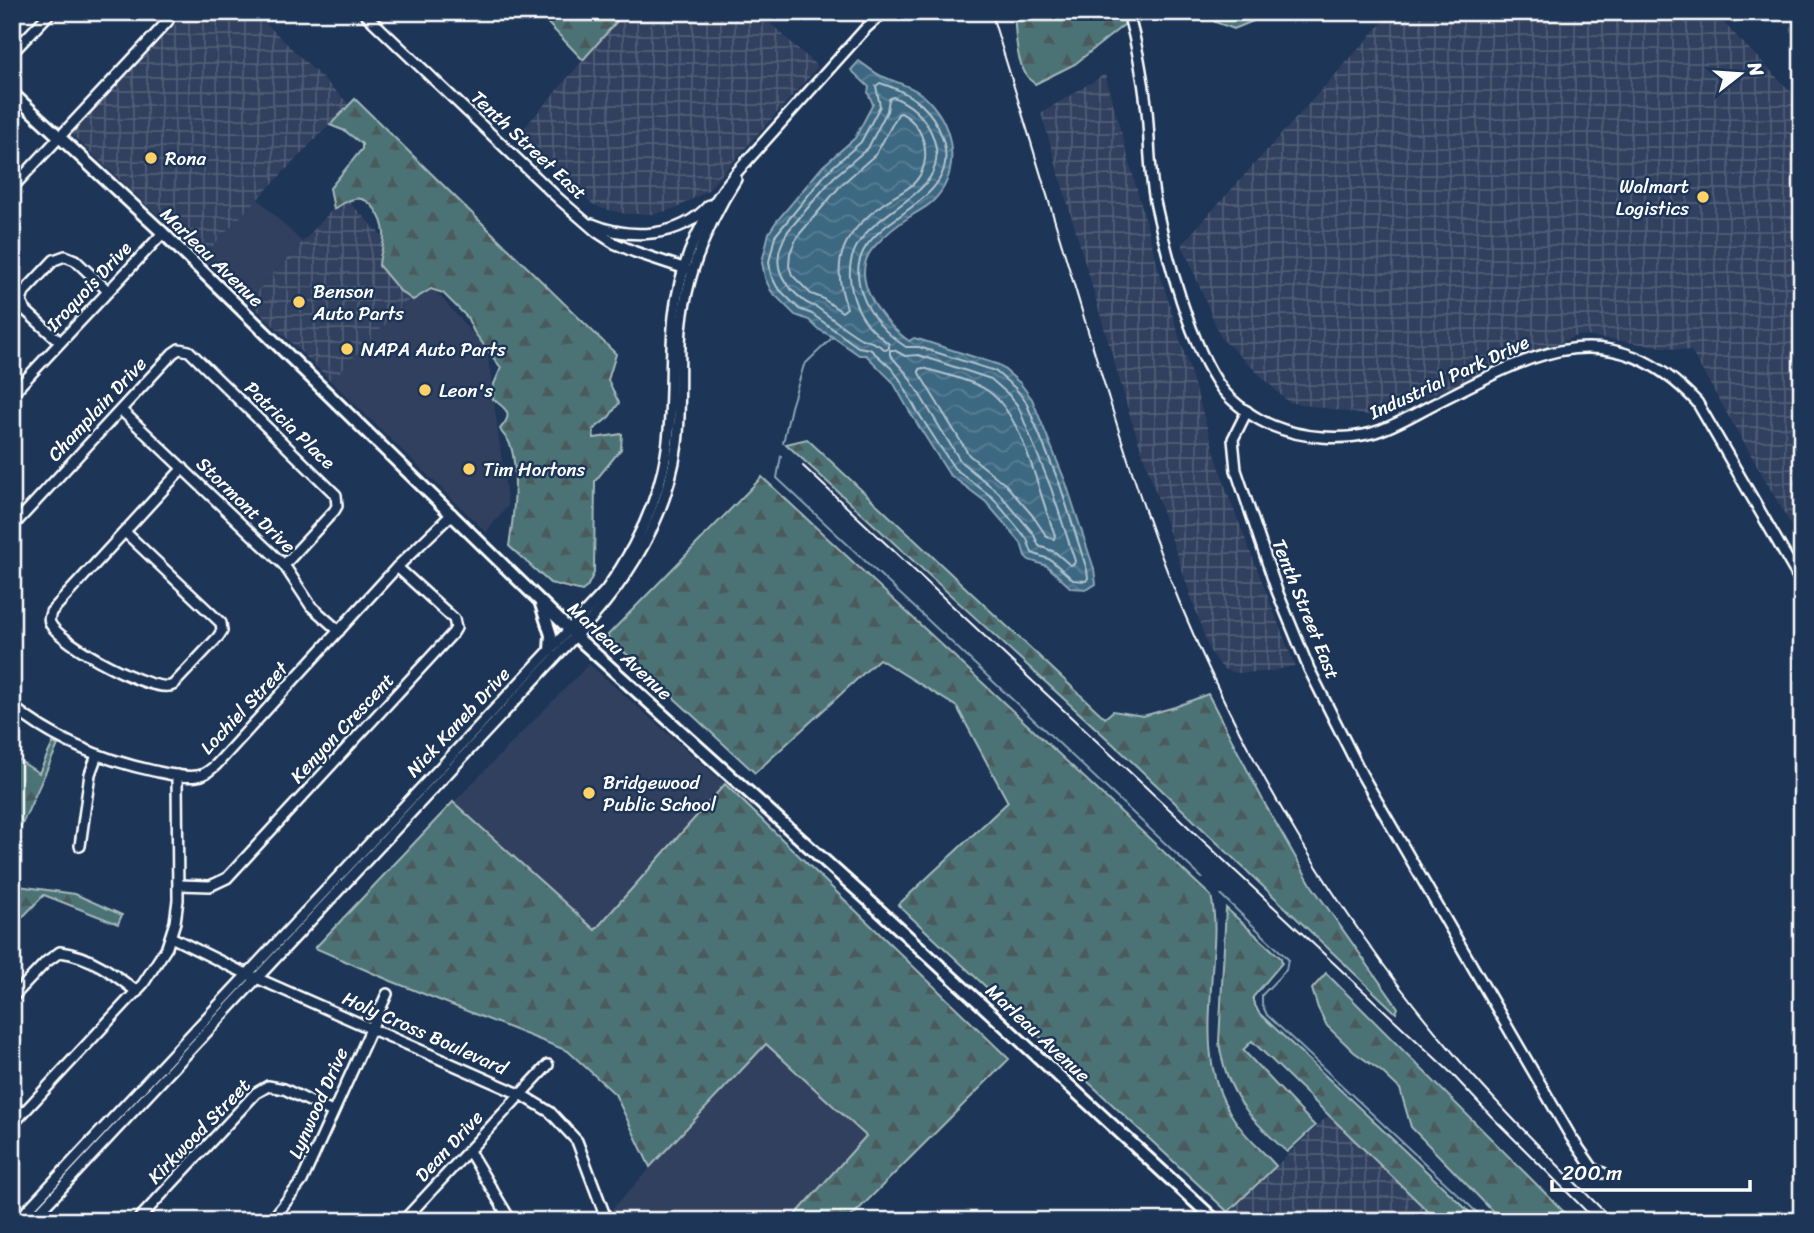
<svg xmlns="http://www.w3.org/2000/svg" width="1814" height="1233" font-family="Sriracha,sans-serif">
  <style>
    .built { fill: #31405e }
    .industrial { fill: url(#industrial-grid) }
    .forest { fill: url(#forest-firs); stroke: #a5b9ba; stroke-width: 2 }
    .water { fill: url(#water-waves); stroke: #8ba4b4; stroke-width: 2 }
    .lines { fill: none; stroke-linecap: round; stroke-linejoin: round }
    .shore { stroke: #b1c3cd; stroke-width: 2 }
    .stream { stroke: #8ba4b4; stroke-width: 2 }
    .minor-casing { stroke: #fff; stroke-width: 14 }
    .major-casing { stroke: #fff; stroke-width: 16 }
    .minor { stroke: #1d3557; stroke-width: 9 }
    .major { stroke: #1d3557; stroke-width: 10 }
    .rail { stroke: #fff; stroke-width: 2 }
    .poi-dot { fill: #ffd166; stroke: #1d3557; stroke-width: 2.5 }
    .labels { text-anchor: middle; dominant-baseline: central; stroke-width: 5; stroke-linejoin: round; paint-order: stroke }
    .street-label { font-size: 19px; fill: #fff; stroke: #1d3557 }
    .poi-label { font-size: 19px; fill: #fff; stroke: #1d3557; text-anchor: start }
  </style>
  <defs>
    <pattern id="industrial-grid" width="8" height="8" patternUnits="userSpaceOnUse" patternTransform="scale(1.75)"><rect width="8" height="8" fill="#31405e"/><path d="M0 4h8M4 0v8" fill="none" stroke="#505d76"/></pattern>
    <pattern id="forest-firs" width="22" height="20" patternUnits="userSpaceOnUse" patternTransform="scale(1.75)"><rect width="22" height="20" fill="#4b7376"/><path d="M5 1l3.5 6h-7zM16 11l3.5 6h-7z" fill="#4c5a5b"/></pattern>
    <pattern id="water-waves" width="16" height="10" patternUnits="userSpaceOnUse" patternTransform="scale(1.75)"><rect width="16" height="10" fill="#3d6882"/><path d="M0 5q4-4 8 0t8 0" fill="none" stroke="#5a7f95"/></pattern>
  </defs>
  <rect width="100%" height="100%" fill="#1d3557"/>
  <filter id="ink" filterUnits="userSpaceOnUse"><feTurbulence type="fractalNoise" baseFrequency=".0143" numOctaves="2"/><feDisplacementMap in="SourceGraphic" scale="14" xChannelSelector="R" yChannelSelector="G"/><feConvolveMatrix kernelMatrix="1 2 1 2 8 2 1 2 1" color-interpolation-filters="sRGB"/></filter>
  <g filter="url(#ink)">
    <g class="built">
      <polygon points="258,199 302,242 248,301 202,257"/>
      <polygon points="427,281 487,350 508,506 486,532 331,381"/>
      <polygon points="589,664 725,784 595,930 453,803"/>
      <polygon points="766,1044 866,1136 790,1221 616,1221 612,1209"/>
    </g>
    <g class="industrial">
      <polygon points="187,12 254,12 349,104 202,257 71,134"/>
      <polygon points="625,12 758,12 818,67 707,191 677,208 655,214 625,214 601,208 591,203 517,136"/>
      <polygon points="1392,12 1713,12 1802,103 1802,544 1691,351 1579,335 1377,417 1288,402 1221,338 1182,244"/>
      <polygon points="1105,74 1162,280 1227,492 1295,666 1267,672 1237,673 1223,669 1209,650 1130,416 1041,113"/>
      <polygon points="344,197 427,281 331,381 248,301"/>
      <polygon points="1336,1108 1450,1221 1246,1221 1233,1208"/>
    </g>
    <g class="forest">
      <polygon points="537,12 625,12 583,60"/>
      <path d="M 1014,12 L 1140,12 L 1075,64 L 1035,84 C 1015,71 1016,34 1014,12 Z"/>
      <polygon points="1208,12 1275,12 1234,29 1215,22"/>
      <path d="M 355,99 L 616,354 L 608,380 L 619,403 L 609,417 L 593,430 L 594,438 L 622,434 L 621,449 L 595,481 L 594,573 L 587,587 L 582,591 L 550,583 L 509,546 C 513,521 520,465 509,442 C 506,437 502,434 500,429 C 514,413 507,410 493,399 L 494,384 L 501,368 L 474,332 L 467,317 L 443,293 L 431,289 L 413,300 L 400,291 L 379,266 C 379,255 385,244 384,233 C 383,219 371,195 354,199 C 347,200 340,205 334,209 L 330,188 L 362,149 L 362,144 L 345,131 L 330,125 Z"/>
      <polygon points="807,439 1105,718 1113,711 1143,716 1175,707 1208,694 1266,806 1312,886 1398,1008 1396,1013 1126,756 786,444"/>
      <path d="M 762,477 L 1211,896 C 1217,920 1214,946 1212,971 C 1209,1029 1202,1077 1239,1126 C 1250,1141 1264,1152 1276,1166 L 1228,1212 L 898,905 L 1008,802 L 957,707 L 879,659 L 755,773 L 607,636 Z"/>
      <polygon points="53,743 58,745 12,846 12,756 39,773"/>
      <polygon points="725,784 1009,1059 847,1221 790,1221 866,1136 766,1044 650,1167 615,1094 568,1051 391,981 315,948 453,802 595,930"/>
      <polygon points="12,885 75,894 122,915 118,924 44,895 12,928"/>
      <path d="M 1226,908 L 1281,958 L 1282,963 L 1253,997 L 1253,1001 L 1259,1013 L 1479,1221 L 1438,1221 L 1252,1041 L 1243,1050 L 1315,1126 L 1287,1152 C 1250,1119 1226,1093 1219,1042 Z"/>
      <polygon points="1326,973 1573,1221 1502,1221 1411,1127 1400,1089 1382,1072 1354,1052 1327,1026 1318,1008 1312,989"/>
    </g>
    <path class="water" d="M 859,61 C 866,66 873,72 881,76 C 898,83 915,87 928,100 C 955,128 961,173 933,201 C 926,208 918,211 911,216 C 898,224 884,236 874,247 C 846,278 884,324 909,341 L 914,338 L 921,340 L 999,365 L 1020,383 L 1032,399 L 1066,483 L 1094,569 L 1096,584 L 1088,589 L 1071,588 L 1047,566 L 1029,560 L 1025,556 L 1021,543 L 986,502 L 949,474 L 911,414 L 893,382 L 866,355 L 859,355 L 833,337 L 818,329 L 809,320 L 795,315 L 771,291 L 765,278 L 762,262 L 769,233 L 776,222 L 823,166 L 855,138 L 873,104 L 868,93 L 869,87 L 851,70 Z"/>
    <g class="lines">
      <g class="shore">
        <path d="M 880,83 C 905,91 926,102 938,127 C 980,216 832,210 862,294 C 870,316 886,334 906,347 L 919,347 L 995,371 L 1015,388 L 1026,402 L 1060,485 L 1087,570 L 1088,578 L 1086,581 L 1073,580 L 1051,560 L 1032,553 L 1027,539 L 992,497 L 954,468 L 917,411 L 899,378 L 891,368 L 870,349 L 858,347 L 812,314 L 799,309 L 777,287 L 771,275 L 769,262 L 775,236 L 828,171 L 861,142 L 880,106 L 876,86 Z"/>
        <path d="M 893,97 C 911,104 923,115 931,132 C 963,205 845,205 850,277 C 851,293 857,310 866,322 C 872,331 881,337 889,344 L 889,348 L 886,350 C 874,342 875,343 862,339 C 855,336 826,314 818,308 C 813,305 808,305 804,301 C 778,280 770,261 788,231 L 834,177 L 868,148 L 887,111 L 889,99 Z"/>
        <path d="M 901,113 C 925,125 934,161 915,182 C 907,191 894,196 884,203 C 844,233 829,259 847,308 L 842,312 L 822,298 L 811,294 L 792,275 L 789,266 L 790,253 L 797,237 L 841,185 L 876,154 L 898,114 Z"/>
        <polygon points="890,350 894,350 905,356 918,355 991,379 1008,394 1018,406 1051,488 1075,561 1074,564 1070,565 1055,552 1039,546 1033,533 998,492 961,462 907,374 890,355"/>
        <path d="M 923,368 C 940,373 975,381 988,391 C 1025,417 1038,494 1055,535 L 1054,539 L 1047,537 L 1033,516 L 1006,485 L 969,455 L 919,373 L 919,369 Z"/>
      </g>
      <g class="stream">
        <polyline points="783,443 791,407 804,365 833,337"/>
        <polyline points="781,456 777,478 1202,878"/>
        <polyline points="1221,895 1288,959 1286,970 1262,995 1262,1004 1267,1015 1486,1221"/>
      </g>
      <defs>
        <g id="minor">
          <polyline points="363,12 559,199 597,232 614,243 635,252 686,269"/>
          <path d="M 1128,12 C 1137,45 1143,77 1147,111 C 1150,142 1149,175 1156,206 C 1167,257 1191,347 1222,389 C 1234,404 1255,419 1273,426 C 1302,438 1341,441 1372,433 C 1394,427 1414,414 1434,404 C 1530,355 1608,308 1697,402 L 1802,584"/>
          <polyline points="12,53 51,12"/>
          <polyline points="12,188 168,21"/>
          <path d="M 592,224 C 630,240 680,238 709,205"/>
          <polyline points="60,342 25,310 21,302 24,292 54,260 65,256 75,260 108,291"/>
          <polyline points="12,394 163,233"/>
          <polyline points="121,410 284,565 311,606 339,631"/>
          <polyline points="1247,411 1233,439 1236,470 1277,591 1309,669 1362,775 1571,1137 1594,1170 1603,1173"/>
          <polyline points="12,527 173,353 179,349 189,351 336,495 337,506 334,511 284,565"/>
          <path d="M 125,532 L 221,623 L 222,631 L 218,637 L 173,685 C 154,695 59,643 50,623 C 48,618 50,617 51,612 L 183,468"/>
          <path d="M 12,706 C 53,740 103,760 154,771 C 168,774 184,778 197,776 C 205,775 210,770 216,765 L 397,567 L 452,514"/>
          <polyline points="80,846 90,774 97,755"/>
          <polyline points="179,885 210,886 227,878 453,633 456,628 454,619 397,567"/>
          <polyline points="171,937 236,969 522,1095 550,1112 577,1141 607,1221"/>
          <path d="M 12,998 L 46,962 L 60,952 C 91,956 113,973 137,992"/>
          <polyline points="12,1125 143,984 167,947 175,922 178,900 177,775"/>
          <polyline points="469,1151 511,1221"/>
          <path d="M 17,1221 L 606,590 C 635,549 657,505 666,455 C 674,409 669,362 674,316 C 680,263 702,213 737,172 L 866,28 L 884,12"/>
          <path d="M 31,1221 L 592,618 C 636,568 668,511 677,444 C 681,411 679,377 680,343 C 683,284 704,229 736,179"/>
          <polyline points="137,1221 256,1093 268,1086 284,1089 332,1112"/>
          <polyline points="271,1221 302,1181 387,994"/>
          <polyline points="403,1221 548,1065"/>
        </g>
        <g id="major">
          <polyline points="12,93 163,233 582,642 867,899 1216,1221"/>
          <polyline points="541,604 551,635 550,650"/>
        </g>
      </defs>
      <use href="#minor" class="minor-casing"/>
      <use href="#major" class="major-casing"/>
      <use href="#minor" class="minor"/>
      <use href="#major" class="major"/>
      <g class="rail">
        <path d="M 991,12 C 1024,118 1056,225 1088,331 C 1116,422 1143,513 1179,601 C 1248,767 1343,925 1460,1061 C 1509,1117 1561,1169 1614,1221"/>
        <polyline points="803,466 1450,1072 1491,1116 1596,1221"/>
      </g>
    </g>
  </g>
  <g class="poi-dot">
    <circle cx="151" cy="158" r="7"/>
    <circle cx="1703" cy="197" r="7"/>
    <circle cx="299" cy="302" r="7"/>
    <circle cx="347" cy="349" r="7"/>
    <circle cx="425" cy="390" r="7"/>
    <circle cx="469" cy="469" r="7"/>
    <circle cx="589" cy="793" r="7"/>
  </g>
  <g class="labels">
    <g class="street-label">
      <text transform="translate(529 145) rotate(43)">Tenth Street East</text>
      <text transform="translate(212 257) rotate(44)">Marleau Avenue</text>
      <text transform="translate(89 286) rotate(-47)">Iroquois Drive</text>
      <text transform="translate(1449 377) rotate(-25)">Industrial Park Drive</text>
      <text transform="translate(97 409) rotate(-47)">Champlain Drive</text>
      <text transform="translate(290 425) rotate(44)">Patricia Place</text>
      <text transform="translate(246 505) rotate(44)">Stormont Drive</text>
      <text transform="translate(1306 609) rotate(68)">Tenth Street East</text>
      <text transform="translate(620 651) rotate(43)">Marleau Avenue</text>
      <text transform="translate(244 708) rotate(-47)">Lochiel Street</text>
      <text transform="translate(458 722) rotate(-47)">Nick Kaneb Drive</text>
      <text transform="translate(342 728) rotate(-47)">Kenyon Crescent</text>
      <text transform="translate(425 1033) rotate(24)">Holy Cross Boulevard</text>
      <text transform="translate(1038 1033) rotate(43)">Marleau Avenue</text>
      <text transform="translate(318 1103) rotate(-66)">Lynwood Drive</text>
      <text transform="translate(199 1131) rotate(-46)">Kirkwood Street</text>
      <text transform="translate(449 1146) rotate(-47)">Dean Drive</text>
    </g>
    <g class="poi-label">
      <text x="165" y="158">Rona</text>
      <text x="1689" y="186" text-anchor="end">Walmart<tspan x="1689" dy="22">Logistics</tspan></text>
      <text x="313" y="291">Benson<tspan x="313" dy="22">Auto Parts</tspan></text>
      <text x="361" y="349">NAPA Auto Parts</text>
      <text x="439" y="390">Leon's</text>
      <text x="483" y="469">Tim Hortons</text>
      <text x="603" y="782">Bridgewood<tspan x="603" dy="22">Public School</tspan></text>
    </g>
  </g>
  <rect width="1814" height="1233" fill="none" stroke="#1d3557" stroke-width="42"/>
  <rect x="21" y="21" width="1772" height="1191" fill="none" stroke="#fff" stroke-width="2.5" filter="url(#ink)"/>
  <g transform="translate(1740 74) rotate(73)" stroke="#1d3557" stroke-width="5" paint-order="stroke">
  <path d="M0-5L12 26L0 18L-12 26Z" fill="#ffffff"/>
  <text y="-10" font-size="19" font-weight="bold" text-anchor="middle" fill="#ffffff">N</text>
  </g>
  <path d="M1552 1180v10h198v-10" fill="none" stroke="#ffffff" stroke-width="3.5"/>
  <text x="1562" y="1180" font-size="21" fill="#ffffff" stroke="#1d3557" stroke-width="5" paint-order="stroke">200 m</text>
</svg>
